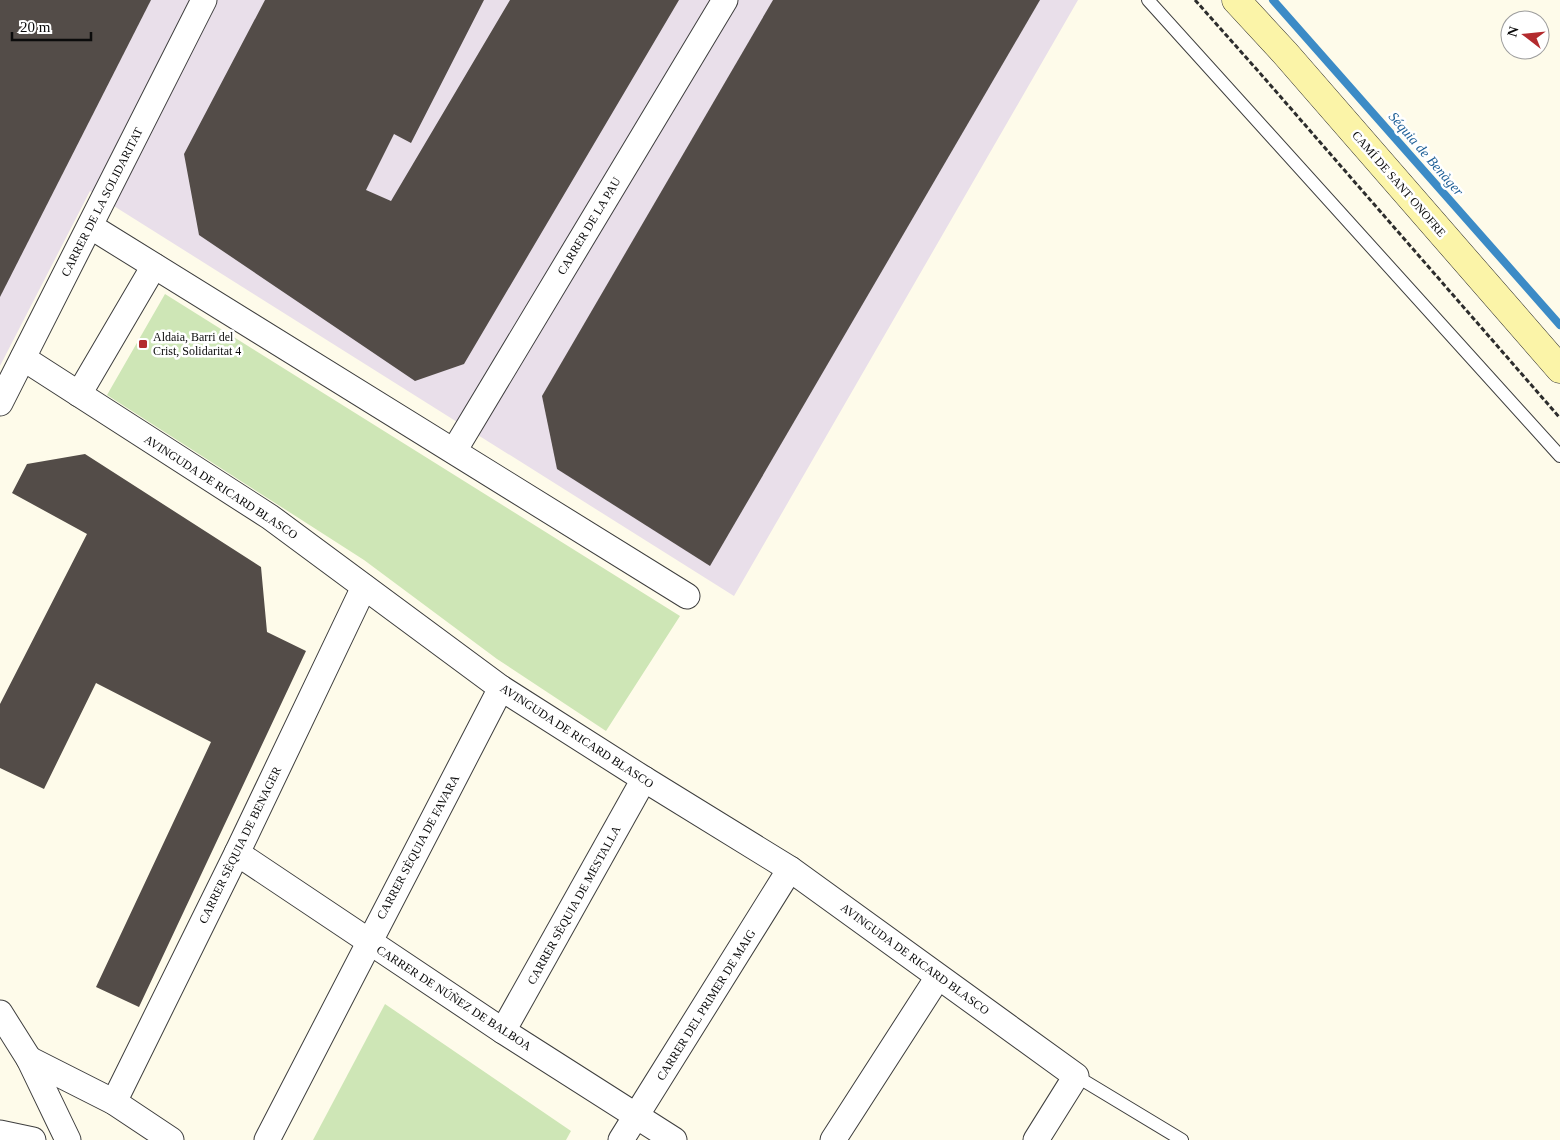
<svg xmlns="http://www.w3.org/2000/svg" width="1560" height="1140" font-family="Georgia,serif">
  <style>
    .industrial { fill: #e9dfea }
    .green { fill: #cee6b6 }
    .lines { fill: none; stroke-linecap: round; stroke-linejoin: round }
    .stream { stroke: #3c8bc6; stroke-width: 8 }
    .building { fill: #534c48 }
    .service-casing { stroke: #3e3e3e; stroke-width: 14 }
    .minor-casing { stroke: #3e3e3e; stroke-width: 27 }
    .secondary-casing { stroke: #2d2d2d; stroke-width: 29 }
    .path { stroke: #2d2d2d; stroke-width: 3; stroke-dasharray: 5 2.5; stroke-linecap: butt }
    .service { stroke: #fff; stroke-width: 12 }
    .minor { stroke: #fff; stroke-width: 25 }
    .secondary { stroke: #fbf4a8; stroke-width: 28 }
    .poi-dot { fill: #b32b2e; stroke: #fff; stroke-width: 2 }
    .labels { text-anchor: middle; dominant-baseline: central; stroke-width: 5; stroke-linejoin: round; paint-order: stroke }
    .street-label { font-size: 12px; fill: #0b0b0b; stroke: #fff }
    .poi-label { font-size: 12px; fill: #0b0b0b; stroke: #fff; text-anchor: start }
    .water-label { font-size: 14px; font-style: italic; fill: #1b5d95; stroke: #fff }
  </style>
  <rect width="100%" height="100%" fill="#fefbea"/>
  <polygon class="industrial" points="0,0 1078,0 734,596 90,191 0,366"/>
  <g class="green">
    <polygon points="165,294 680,616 606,731 497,659 364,560 107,395"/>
    <polygon points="385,1004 571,1131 566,1140 313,1140"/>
  </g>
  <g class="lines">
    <polyline class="stream" points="1273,0 1560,325"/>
  </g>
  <g class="building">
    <polygon points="0,0 151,0 0,297"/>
    <polygon points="265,0 484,0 411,143 394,134 366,190 391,201 510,0 679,0 464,364 415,381 199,235 184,154"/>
    <polygon points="773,0 1040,0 710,566 557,469 542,396"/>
    <polygon points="85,454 261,567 267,632 306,651 139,1007 96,987 211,742 96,683 44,789 0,768 0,704 87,534 12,493 27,464"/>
  </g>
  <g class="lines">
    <defs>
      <g id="service">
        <polyline points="1148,0 1560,456"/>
        <polyline points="1076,1076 1182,1140"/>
      </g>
      <g id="minor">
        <polyline points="90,226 687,596"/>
        <polyline points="23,358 270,517 501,688 644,779 790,869 1076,1076 1036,1140"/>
        <polyline points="79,394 154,266"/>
        <polyline points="0,403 204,0"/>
        <polyline points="454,451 725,0"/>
        <polyline points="237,853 503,1031 674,1140"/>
        <polyline points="0,1013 29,1059 68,1140"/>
        <polyline points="503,1031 644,779"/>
        <polyline points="29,1059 114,1102 171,1140"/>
        <polyline points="114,1102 237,853 364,587"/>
        <polyline points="0,1133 33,1140"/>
        <polyline points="267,1140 501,688"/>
        <polyline points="621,1140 790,869"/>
        <polyline points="833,1140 938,977"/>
      </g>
      <polyline id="secondary" points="1236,0 1285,53 1560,369"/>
    </defs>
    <use href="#service" class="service-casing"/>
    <use href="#minor" class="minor-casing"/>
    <use href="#secondary" class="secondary-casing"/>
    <polyline class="path" points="1195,0 1259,72 1560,418"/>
    <use href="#service" class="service"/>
    <use href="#minor" class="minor"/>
    <use href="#secondary" class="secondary"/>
  </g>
  <rect class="poi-dot" x="138" y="339" width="10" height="10" rx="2.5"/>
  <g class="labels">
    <g class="street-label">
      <text transform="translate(1399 184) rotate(49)">CAMÍ DE SANT ONOFRE</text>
      <text transform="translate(102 202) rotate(-63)">CARRER DE LA SOLIDARITAT</text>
      <text transform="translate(589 226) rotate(-59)">CARRER DE LA PAU</text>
      <text transform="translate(221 487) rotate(33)">AVINGUDA DE RICARD BLASCO</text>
      <text transform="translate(577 736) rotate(33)">AVINGUDA DE RICARD BLASCO</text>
      <text transform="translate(240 845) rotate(-64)">CARRER SÈQUIA DE BENAGER</text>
      <text transform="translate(418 847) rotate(-62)">CARRER SÈQUIA DE FAVARA</text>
      <text transform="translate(574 905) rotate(-61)">CARRER SÈQUIA DE MESTALLA</text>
      <text transform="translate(915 959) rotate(36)">AVINGUDA DE RICARD BLASCO</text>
      <text transform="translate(454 998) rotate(33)">CARRER DE NÚÑEZ DE BALBOA</text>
      <text transform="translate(706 1005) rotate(-58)">CARRER DEL PRIMER DE MAIG</text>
    </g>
    <g class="poi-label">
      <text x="153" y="337">Aldaia, Barri del<tspan x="153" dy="14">Crist, Solidaritat 4</tspan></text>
    </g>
    <g class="water-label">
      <text transform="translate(1426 154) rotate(49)">Séquia de Benàger</text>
    </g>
  </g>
  <g transform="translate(1525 35) rotate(286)"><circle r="24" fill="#ffffff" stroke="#9d9d9d"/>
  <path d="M0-4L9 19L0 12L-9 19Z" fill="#b32b2e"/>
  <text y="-8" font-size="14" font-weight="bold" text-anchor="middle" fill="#0b0b0b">N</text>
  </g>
  <path d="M12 32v8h79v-8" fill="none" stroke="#0b0b0b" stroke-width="2.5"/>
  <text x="20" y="32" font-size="15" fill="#0b0b0b" stroke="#ffffff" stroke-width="4" paint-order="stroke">20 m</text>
</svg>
